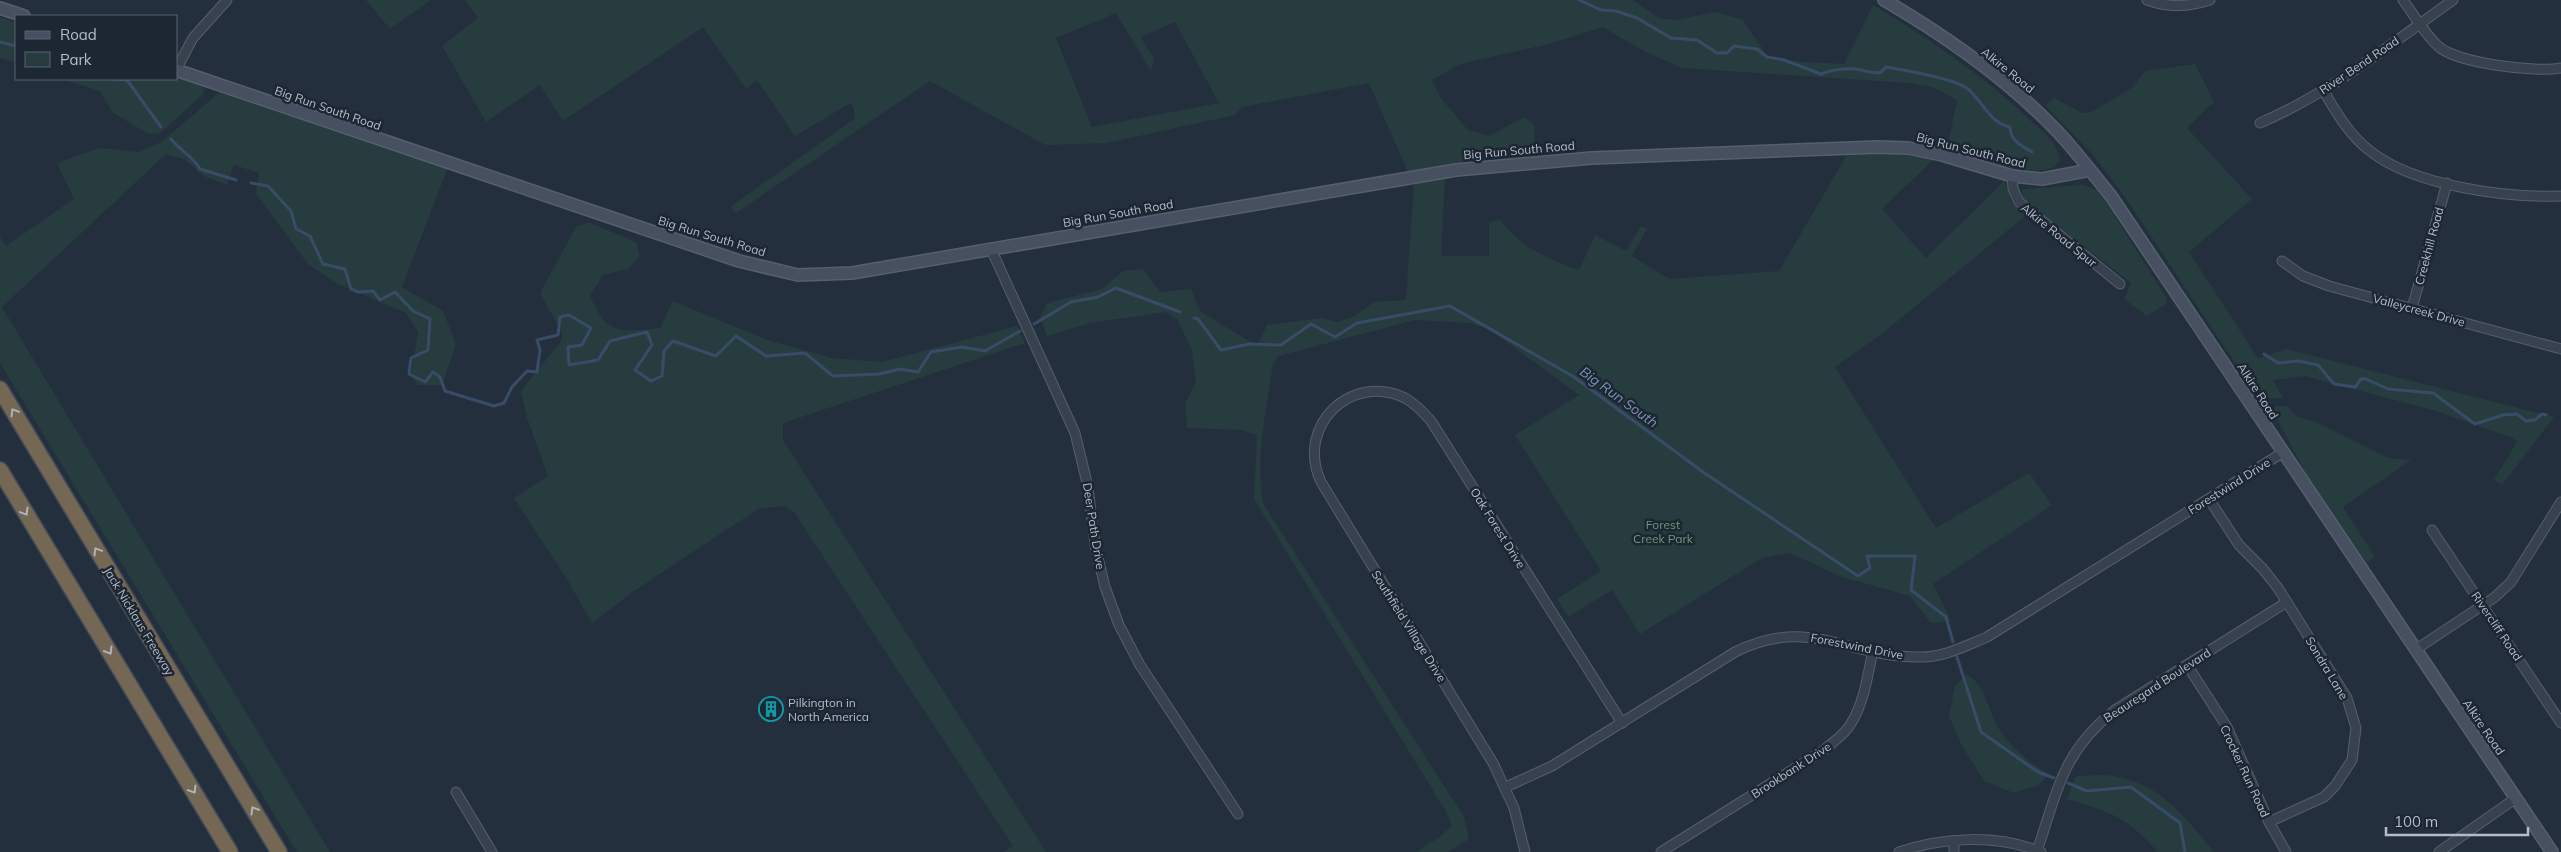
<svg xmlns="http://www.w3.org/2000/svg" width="2561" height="852" font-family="Mulish,sans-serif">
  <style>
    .green { fill: #263c3f; fill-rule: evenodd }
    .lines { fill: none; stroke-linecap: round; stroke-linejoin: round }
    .stream { stroke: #394c67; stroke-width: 3 }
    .street-casing { stroke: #565f6c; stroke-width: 11 }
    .secondary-casing { stroke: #565f6c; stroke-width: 14 }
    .highway-casing { stroke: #434c59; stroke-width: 18 }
    .street { stroke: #38414e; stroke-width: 9 }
    .secondary { stroke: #465061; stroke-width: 11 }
    .highway { stroke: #746855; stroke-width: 15 }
    .oneway { stroke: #aeb4bd }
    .labels { text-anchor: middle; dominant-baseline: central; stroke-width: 5; stroke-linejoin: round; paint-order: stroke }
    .street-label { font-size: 12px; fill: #b4bcc9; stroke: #1d2633 }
    .park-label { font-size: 12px; fill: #6b9a76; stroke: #1d2633 }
    .poi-label { font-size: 12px; fill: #b4bcc9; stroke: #1d2633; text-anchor: start }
    .water-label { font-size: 14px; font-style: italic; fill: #7c92b1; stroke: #1d2633 }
  </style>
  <rect width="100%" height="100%" fill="#242f3e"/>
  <g class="green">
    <polygon points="366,0 431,0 390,29"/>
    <path d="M 465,0 L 1633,0 L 1659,18 L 1674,20 L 1716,12 L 1743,20 L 1770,60 L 1844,64 L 1873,5 C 1928,38 1980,73 2027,117 C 2040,130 2055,140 2060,158 L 2055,167 C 2026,179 1977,157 1947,149 L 1957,100 L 1932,87 L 1909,83 L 1682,68 L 1644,51 L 1603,27 L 1549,44 L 1460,64 L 1432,80 L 1440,97 L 1468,130 L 1489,136 L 1524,117 L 1534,125 L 1535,143 L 1529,155 L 1460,162 L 1408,172 L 1369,83 L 1242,107 L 1235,115 L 1107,143 L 1045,145 L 930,81 L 736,213 L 730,207 L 854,119 L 854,108 L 850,103 L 795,136 L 757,80 L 746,89 L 703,27 L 563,121 L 540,85 L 486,122 L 442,46 L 478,18 ZM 1116,13 L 1151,71 L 1154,59 L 1141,37 L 1175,22 L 1219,103 L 1092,127 L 1056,38 Z"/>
    <polygon points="0,17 16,23 16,63 0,58"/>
    <polygon points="2195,64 2214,102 2187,128 2252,199 2189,252 2258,358 2286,349 2554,417 2502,485 2494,480 2517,442 2513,438 2436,411 2305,376 2273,380 2283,398 2264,398 2253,390 2125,197 2094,156 2045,105 2055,98 2082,113 2092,112 2133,87 2145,71"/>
    <polygon points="176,76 203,86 204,93 159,134 147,133 112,112 100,91 62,79 176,79"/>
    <polygon points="222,90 448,167 402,287 443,311 456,344 442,385 418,385 411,376 418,332 406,313 338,284 308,264 256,194 259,173 234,165 227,185 204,176 184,159 166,154 2,307 330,852 297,852 0,363 0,237 6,246 74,199 57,163 100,148 139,152 163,141"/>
    <path d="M 1890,152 L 1933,160 L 1882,209 L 1926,258 L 2004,181 L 2012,203 L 2025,216 L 1883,333 L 1835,367 L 1936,528 L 2029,473 L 2052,505 L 1933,584 L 1951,621 L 1931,623 L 1910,596 L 1839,576 L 1790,553 L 1762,558 L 1640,634 L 1612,590 L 1568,617 L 1557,599 L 1601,571 L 1515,435 L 1579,395 L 1489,329 L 1470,323 L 1415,320 L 1279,356 L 1273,363 C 1267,408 1254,460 1264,505 L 1464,817 L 1469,839 L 1448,852 L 1416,852 L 1438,838 L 1452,826 L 1445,810 L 1254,499 L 1257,435 L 1241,430 L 1187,428 L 1185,404 L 1196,381 L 1192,350 L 1177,319 L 1165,312 L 1090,323 L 1047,336 L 1040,318 L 1047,303 L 1102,289 L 1123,271 L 1143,269 L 1160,292 L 1191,289 L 1200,311 L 1257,346 L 1267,325 L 1321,318 L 1337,322 L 1355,316 L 1374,302 L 1406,300 L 1414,181 L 1445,175 L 1441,256 L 1489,256 L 1489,223 L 1500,219 C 1521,249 1547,258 1579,270 L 1595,235 L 1626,251 L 1641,226 L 1647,229 L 1632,256 L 1669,279 L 1779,271 L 1848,153 Z"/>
    <polygon points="2083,185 2097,190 2103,197 2167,299 2166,304 2147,316 2124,299 2131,283 2023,199 2023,189"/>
    <path d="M 588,222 L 636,242 L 640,256 L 628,269 L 603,275 L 590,296 C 608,337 620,332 660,328 L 673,301 L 767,340 L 832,358 L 882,362 L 1017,326 L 1025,343 L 783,423 L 783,440 L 1046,852 L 1004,852 L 1013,846 L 794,512 L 783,506 L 758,509 L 634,591 L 592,623 L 568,581 L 514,498 L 548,476 L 527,418 L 521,391 L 561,341 L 562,333 L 540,293 L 576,227 Z"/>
    <polygon points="2277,406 2288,406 2296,416 2316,422 2388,458 2411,460 2343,507 2375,557 2367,563 2307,476 2272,409"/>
    <path d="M 1966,674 C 1986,684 1988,712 1999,729 C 2012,749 2029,761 2048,774 L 2039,785 L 2014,793 L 1984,781 L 1961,744 L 1949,716 L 1955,686 Z"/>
    <path d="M 2076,776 C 2089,776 2105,774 2119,777 C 2161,785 2188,820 2214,852 L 2158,852 C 2126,816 2112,813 2067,799 Z"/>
  </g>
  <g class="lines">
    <g class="stream">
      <path d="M 1579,0 L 1601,10 L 1616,11 L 1637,18 L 1671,38 L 1697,40 L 1717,53 L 1727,53 L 1734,46 L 1757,49 L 1767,57 L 1784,60 L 1821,74 C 1831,70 1850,67 1861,70 C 1869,72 1872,73 1880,73 L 1886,67 C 1903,70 1955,78 1968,89 C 1982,101 1990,123 2010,127 C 2010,141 2022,146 2032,152"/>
      <polyline points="0,42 16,46"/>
      <polyline points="113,79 127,80 161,127"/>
      <path d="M 171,139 C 180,151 191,154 200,169 L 236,180"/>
      <polyline points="251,183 268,186 291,211 296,229 310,236 323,264 345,269 351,289 358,292 373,291 380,300 395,292 413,311 430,319 428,350 411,358 409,374 425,382 433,372 440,377 445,391 494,406 504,403 512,387 527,371 537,372 540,350 537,340 558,335 560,317 569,315 591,328 582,345 568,347 569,365 598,360 610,341 647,332 652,345 635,370 651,381 662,376 664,351 673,341 716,356 736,336 766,356 805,353 833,376 879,374 900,369 918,372 931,352 962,347 985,351 1020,331"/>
      <polyline points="1194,318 1198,319 1221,350 1249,344 1281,345 1311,324 1335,337 1357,323 1450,306 1574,377 1703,472 1858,576 1870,568 1867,556 1915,556 1911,590 1946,617 1953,642"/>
      <polyline points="1034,324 1071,302 1098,297 1116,288 1180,312"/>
      <polyline points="2264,354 2278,363 2298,361 2318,365 2334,384 2355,387 2361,379 2366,379 2388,389 2433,393 2475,424 2503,415 2517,414 2526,421 2535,420 2542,414 2546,415"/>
      <polyline points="1957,657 1981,732 2038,772 2054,778"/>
      <polyline points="2068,783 2087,791 2131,787 2180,823 2185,852"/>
    </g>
    <defs>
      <g id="street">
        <path d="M 2147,0 C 2169,8 2188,7 2210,0"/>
        <path d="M 2403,0 C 2414,15 2424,33 2438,46 C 2455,63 2537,73 2561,68"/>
        <polyline points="176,70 193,38 227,0"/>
        <path d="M 2323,90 C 2336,112 2349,135 2370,151 C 2414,186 2506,198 2561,196"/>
        <path d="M 2260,123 C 2330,93 2391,44 2453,0"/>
        <polyline points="2012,176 2013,189 2019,202 2120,284"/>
        <polyline points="991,249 1075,433 1088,487 1095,545 1105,587 1119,625 1140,665 1238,814"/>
        <polyline points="2282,261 2303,276 2329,286 2561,349"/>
        <polyline points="2412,308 2447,183"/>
        <polyline points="2209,499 2239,545 2263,569 2278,588 2347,698 2356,728 2352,760 2335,786 2324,797 2269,822"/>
        <polyline points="2432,530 2561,723"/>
        <polyline points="2415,650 2495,597 2511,582 2561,502"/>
        <polyline points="2187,665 2227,727 2269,822 2286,852"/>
        <path d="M 1506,787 L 1552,766 L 1735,652 C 1809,615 1846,657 1918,657 C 1943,658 1965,646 1987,637 L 2282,453"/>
        <polyline points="456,792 492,852"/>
        <polyline points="1954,841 1954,852"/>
        <path d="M 2037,851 C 2058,790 2062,752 2115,710 L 2287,602"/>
        <path d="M 1525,852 L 1514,808 L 1493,763 L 1321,482 C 1295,426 1351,372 1405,398 C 1416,404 1424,413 1431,421 L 1622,723"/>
        <path d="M 1661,852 L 1824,750 C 1833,742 1844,735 1850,725 C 1864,704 1868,674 1873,650"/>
        <path d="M 1899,852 C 1943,837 1997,834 2041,852"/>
        <polyline points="2439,852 2516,798"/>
      </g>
      <g id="secondary">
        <path d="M 1884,0 C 1946,36 2007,79 2057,131 C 2076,151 2093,174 2111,196 L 2552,852"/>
        <polyline points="0,8 24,16"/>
        <polyline points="176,70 739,261 798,275 852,273 1456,170 1592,158 1878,147 1908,148 1942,155 2012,176 2042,179 2090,170"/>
      </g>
      <g id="highway">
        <polyline points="0,389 279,852"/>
        <polyline points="0,470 230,852"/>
      </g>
    </defs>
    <use href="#street" class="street-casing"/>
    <use href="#secondary" class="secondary-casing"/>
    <use href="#highway" class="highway-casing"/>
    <use href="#street" class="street"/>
    <use href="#secondary" class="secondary"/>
    <use href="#highway" class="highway"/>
  </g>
  <defs><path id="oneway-chevron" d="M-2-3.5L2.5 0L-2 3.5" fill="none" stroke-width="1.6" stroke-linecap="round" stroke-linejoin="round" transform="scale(1.25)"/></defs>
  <g class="oneway">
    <use href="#oneway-chevron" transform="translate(14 412) rotate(-121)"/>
    <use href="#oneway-chevron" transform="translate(25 512) rotate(59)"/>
    <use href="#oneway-chevron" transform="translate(97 551) rotate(-121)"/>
    <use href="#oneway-chevron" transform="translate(109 651) rotate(59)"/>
    <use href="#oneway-chevron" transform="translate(193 790) rotate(59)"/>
    <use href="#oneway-chevron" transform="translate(254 810) rotate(-121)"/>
  </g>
  <defs>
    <symbol id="building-ring" viewBox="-11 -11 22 22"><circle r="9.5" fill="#1d2633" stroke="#0f9aa8" stroke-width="1.5"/><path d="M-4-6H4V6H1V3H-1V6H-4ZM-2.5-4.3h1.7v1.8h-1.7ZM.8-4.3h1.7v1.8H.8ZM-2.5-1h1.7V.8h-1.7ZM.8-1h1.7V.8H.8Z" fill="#0f9aa8"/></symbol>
  </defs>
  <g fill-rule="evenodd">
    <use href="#building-ring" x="757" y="695" width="28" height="28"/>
  </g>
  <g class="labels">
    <g class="street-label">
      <text transform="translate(2359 65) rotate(-34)">River Bend Road</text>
      <text transform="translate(2008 70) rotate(39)">Alkire Road</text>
      <text transform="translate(328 108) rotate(19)">Big Run South Road</text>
      <text transform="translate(1519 150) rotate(-5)">Big Run South Road</text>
      <text transform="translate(1971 150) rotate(14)">Big Run South Road</text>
      <text transform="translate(1118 213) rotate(-10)">Big Run South Road</text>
      <text transform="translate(2059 235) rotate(39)">Alkire Road Spur</text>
      <text transform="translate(712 236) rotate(17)">Big Run South Road</text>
      <text transform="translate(2429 246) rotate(-75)">Creekhill Road</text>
      <text transform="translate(2419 310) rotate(15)">Valleycreek Drive</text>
      <text transform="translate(2258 391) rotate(57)">Alkire Road</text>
      <text transform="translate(2229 486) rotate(-32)">Forestwind Drive</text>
      <text transform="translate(1094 526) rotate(81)">Deer Path Drive</text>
      <text transform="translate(1498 528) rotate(58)">Oak Forest Drive</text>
      <text transform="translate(139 621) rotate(59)">Jack Nicklaus Freeway</text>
      <text transform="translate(1409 626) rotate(58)">Southfield Village Drive</text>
      <text transform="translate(2497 626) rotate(56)">Rivercliff Road</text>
      <text transform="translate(1857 646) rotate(11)">Forestwind Drive</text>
      <text transform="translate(2327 668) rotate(59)">Sondra Lane</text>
      <text transform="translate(2157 685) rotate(-33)">Beauregard Boulevard</text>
      <text transform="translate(2484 727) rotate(56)">Alkire Road</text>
      <text transform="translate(1791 770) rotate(-33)">Brookbank Drive</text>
      <text transform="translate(2245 771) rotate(65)">Crocker Run Road</text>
    </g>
    <g class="park-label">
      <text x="1663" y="524">Forest<tspan x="1663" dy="14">Creek Park</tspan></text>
    </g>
    <g class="poi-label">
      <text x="788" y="702">Pilkington in<tspan x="788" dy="14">North America</tspan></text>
    </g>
    <g class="water-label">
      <text transform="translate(1619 397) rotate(36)">Big Run South</text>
    </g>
  </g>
  <rect x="15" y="15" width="162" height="65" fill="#1d2633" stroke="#59626f"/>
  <rect x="25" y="31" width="25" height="8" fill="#465061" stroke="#59626f"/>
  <text x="60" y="40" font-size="15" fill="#b4bcc9">Road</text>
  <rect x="25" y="52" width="25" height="15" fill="#263c3f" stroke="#59626f"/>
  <text x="60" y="65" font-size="15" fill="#b4bcc9">Park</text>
  <path d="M2386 827v8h142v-8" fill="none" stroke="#b4bcc9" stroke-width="2.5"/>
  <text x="2394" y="827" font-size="15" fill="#b4bcc9" stroke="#1d2633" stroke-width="4" paint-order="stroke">100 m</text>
</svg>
